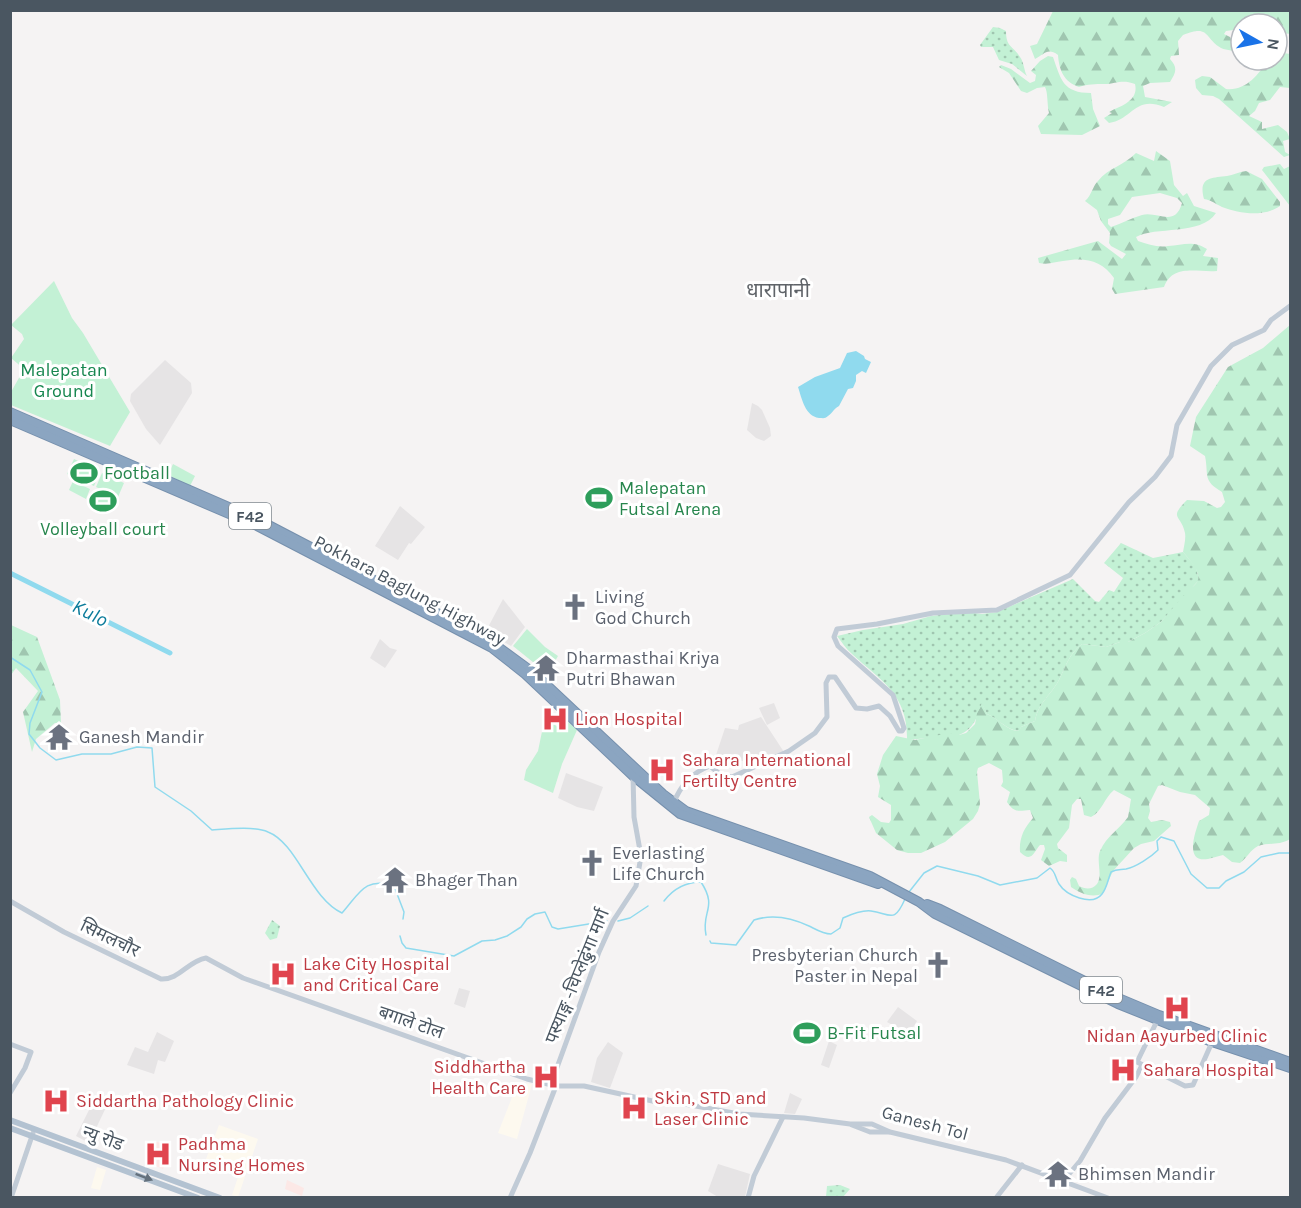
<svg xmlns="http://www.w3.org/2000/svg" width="1301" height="1208" font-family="Karla,'Noto Sans Devanagari',sans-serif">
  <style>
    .commercial { fill: #fdf9ef }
    .education { fill: #e6e4e5 }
    .medical { fill: #fce8e6 }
    .grass { fill: url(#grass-dots) }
    .forest { fill: url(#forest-firs); fill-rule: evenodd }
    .park { fill: #c3f1d5 }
    .water { fill: #90daee }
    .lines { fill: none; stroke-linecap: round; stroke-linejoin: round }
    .stream { stroke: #90daee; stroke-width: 1.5 }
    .canal { stroke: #90daee; stroke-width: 5 }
    .highway-casing { stroke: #7690ad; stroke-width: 10 }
    .secondary { stroke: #c1cbd6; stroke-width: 5 }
    .primary { stroke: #b3c2d1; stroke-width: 6 }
    .highway { stroke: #8ba5c1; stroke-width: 8 }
    .oneway { fill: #64717d }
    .labels { text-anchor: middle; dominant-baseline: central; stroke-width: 6; stroke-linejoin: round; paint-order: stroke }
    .shield { fill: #fff; stroke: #808990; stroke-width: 1.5 }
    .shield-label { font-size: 16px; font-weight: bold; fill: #4a5661 }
    .park-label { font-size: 18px; fill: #17864f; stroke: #fff }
    .leisure-label { font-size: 18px; fill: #27864d; stroke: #fff; text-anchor: start }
    .street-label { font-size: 18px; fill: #4a5661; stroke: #fff }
    .worship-label { font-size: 18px; fill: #5b616d; stroke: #fff; text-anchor: start }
    .health-label { font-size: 18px; fill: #be3a42; stroke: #fff; text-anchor: start }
    .neighbourhood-label { font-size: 20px; fill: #5f6368; stroke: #fff }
    .water-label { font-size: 20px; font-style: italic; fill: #0c7c9b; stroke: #fff }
  </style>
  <defs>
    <pattern id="grass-dots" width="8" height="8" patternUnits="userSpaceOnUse" patternTransform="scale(1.5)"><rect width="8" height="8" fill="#c3f1d5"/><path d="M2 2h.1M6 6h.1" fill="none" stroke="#a0c6b0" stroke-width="1.8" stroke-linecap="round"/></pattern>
    <pattern id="forest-firs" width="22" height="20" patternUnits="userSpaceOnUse" patternTransform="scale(1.5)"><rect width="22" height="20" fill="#c3f1d5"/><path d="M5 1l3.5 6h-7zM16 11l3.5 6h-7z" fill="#a0c6b0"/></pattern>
  </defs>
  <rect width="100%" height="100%" fill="#f5f3f3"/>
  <g class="commercial">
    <polygon points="518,1082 532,1084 517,1139 498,1133"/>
    <polygon points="219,1125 258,1139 238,1197 232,1195 240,1171 206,1159"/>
    <polygon points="97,1167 106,1170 100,1190 91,1188"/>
  </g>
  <g class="education">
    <polygon points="165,360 191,383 192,393 160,445 146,429 130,401 131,394"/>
    <polygon points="752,403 758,406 762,410 770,428 771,436 764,441 756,438 747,430"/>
    <polygon points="400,506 425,527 411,544 409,543 398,560 375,546"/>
    <polygon points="503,599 525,627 511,646 486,631"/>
    <polygon points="380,639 390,648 397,650 385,668 370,658"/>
    <polygon points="774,703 780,718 767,725 759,708"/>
    <polygon points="761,717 784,752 755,766 751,757 744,759 743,761 733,761 716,755 725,728 738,730 739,725"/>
    <polygon points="566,773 603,787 594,811 577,807 558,798"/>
    <polygon points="459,988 470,991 465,1008 454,1004"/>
    <polygon points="898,1007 917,1021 909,1034 887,1022"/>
    <polygon points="157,1032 174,1041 165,1062 158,1060 154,1074 127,1065 135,1047 148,1052"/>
    <polygon points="829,1041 837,1045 829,1068 821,1065"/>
    <polygon points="608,1042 623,1053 610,1088 591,1082 597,1058"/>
    <polygon points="98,1092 110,1099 89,1143 76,1136"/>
    <polygon points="790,1093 802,1099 795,1114 784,1113"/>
    <polygon points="718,1164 750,1174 745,1197 718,1197 708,1191"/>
  </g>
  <g class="medical">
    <polygon points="152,1141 171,1145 163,1169 153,1165 154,1162 146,1162"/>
    <polygon points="287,1180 304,1188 302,1196 285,1189"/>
  </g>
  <g class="grass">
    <path d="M 993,27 L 1000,28 L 1006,31 C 1006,48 1013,45 1020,57 C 1024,62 1024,71 1027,76 L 1012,64 L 999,60 L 993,47 L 981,47 L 980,45 Z"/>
    <path d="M 1121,543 L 1153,558 L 1183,552 L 1196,567 L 1199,580 L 1161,622 L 1145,633 L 1128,642 L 1120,642 L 1106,647 L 1082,644 C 1069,654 1066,666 1059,680 C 1051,695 1038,703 1035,721 L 1021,727 L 1020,731 C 1007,731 999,719 987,714 L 982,704 C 977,717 974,729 959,735 L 907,740 C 908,694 881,681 852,654 C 846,649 842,642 837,636 L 863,630 L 903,624 L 931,616 L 968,612 L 982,614 L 997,612 L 1073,579 L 1095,601 L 1099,602 L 1109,590 L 1114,592 L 1123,578 L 1104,563 Z"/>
    <polygon points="272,920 280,926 277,938 270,940 265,933"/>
    <polygon points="840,1185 850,1189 843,1197 826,1197 827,1186"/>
  </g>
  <g class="forest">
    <path d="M 1053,11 L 1290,11 L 1290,34 L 1277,32 L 1277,24 L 1241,24 L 1241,29 L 1226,31 L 1224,34 L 1230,37 L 1232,41 L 1241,42 L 1241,52 C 1235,50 1227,51 1221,48 C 1204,38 1210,24 1183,35 L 1178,41 L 1179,55 L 1171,56 L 1170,59 C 1178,68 1176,72 1170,82 L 1150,83 L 1143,86 L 1145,97 L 1172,102 L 1164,107 C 1135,95 1132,120 1109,123 L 1104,118 L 1112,113 L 1109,112 C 1121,106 1139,101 1135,84 C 1121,79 1117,84 1104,84 C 1095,84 1088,84 1079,87 C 1064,82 1059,70 1058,55 C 1047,47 1044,55 1035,59 L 1030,46 L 1037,44 Z"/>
    <path d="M 1277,52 L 1290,54 L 1290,88 L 1280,87 L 1270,100 L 1259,103 L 1255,111 L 1249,116 L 1262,122 L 1262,129 L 1278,125 L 1287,132 L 1290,139 L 1283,141 L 1285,152 L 1290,155 L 1284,157 L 1219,99 L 1213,96 L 1202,95 L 1196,88 L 1195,80 L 1202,76 L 1210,77 L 1226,89 C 1246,91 1258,75 1268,60 L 1277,60 Z"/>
    <path d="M 1048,56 L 1053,57 C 1061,80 1063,93 1091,93 L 1093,109 L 1100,126 L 1082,135 L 1041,134 L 1038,126 L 1049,113 C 1047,105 1048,92 1045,87 L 1037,88 L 1027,93 L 1021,91 L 1009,73 L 999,67 L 1001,65 L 1011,69 L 1030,83 L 1035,81 L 1036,75 L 1031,71 L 1040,61 Z"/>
    <path d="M 1156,151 L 1170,161 L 1174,185 L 1183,196 L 1187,193 L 1194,206 L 1216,213 C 1201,236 1155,226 1136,237 L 1138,241 C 1148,244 1158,248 1168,246 C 1183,245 1193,240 1207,249 L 1203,256 L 1218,258 L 1217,271 C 1198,273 1173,263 1164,287 L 1115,294 L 1112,289 L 1114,278 C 1102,260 1084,257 1063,261 C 1054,262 1049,265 1039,263 L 1038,258 L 1098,241 L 1122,259 L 1126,254 L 1111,246 L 1109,243 L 1110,233 L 1101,221 L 1097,210 L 1085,201 C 1092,195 1092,187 1098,181 C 1108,168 1125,165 1136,153 L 1154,161 ZM 1160,193 L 1177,198 L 1182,203 C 1175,228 1158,211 1142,215 C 1131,218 1121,224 1111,227 L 1108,224 L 1108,219 L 1120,215 L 1132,197 Z"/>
    <polygon points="1280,164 1284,169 1290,166 1290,206 1262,170 1264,167"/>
    <path d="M 1246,171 L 1262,179 L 1280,202 L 1280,206 C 1264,217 1240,214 1222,207 C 1216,204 1211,200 1204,199 C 1198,177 1211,178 1227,176 C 1233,175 1239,172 1246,171 Z"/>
    <path d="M 1290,325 L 1290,839 C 1279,846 1269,842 1258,846 C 1250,850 1247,858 1240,863 L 1232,862 L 1223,855 C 1218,856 1213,858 1208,859 C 1184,863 1195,833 1199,821 L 1209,815 L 1210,808 L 1195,795 L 1180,792 L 1162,785 L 1158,786 L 1149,804 L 1150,811 L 1148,818 L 1151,822 L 1162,820 L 1170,822 L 1171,826 L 1154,841 L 1141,844 L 1134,848 L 1113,871 L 1103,893 C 1093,899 1079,893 1071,887 L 1070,880 L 1072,877 L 1076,879 L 1079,886 C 1085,889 1092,890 1097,884 C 1103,876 1096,861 1100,851 C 1107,835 1119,830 1128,817 L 1131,799 L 1114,790 C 1104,798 1102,812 1091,817 L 1084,815 L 1081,799 L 1077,799 L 1072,805 L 1069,828 L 1057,844 L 1058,848 L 1067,855 L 1067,862 L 1060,861 L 1049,866 L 1041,860 L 1045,849 L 1044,845 L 1040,845 C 1034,851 1032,864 1020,852 C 1019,838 1024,828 1033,818 L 1030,810 C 1019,811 1014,813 1007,802 L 1010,792 L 1001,786 L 1003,782 L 1002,770 L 989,763 L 978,768 L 977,772 L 980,804 L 978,811 L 973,819 L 945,842 L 921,853 L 908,853 L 897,850 L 876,833 L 869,817 L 872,815 L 881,822 L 889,823 L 891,820 L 891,805 L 878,797 L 880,786 L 877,774 L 883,755 L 896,736 L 915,740 L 949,733 L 959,735 L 966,733 L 975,724 L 977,713 L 982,703 L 987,714 C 999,719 1007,731 1019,731 L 1021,727 L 1035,721 C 1038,703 1051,695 1059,680 C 1066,666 1069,654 1082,644 L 1106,647 L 1120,642 L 1128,642 L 1145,633 L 1161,622 L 1189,589 C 1209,579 1192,563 1183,552 C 1184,546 1186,539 1185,533 C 1181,514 1168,519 1187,500 L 1204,501 L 1217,508 L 1221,507 L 1225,502 L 1222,492 C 1202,480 1209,476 1205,456 L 1190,446 L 1196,417 L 1228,367 L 1263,348 Z"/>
    <polygon points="11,625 37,637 60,700 61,723 55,723 36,739 32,752 23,712 38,691 16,668 11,675"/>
  </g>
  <g class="park">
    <polygon points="54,281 72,318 83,333 130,412 110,446 11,405 11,392 24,369 11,358 24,339 22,334 11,325"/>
    <polygon points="74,459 100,472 94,486 67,474"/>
    <polygon points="173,464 195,476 190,486 168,475"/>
    <polygon points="102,473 124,483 118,497 96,487"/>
    <polygon points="73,481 90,489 86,499 69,490"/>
    <polygon points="96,490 116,499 110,512 90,504"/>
    <polygon points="527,629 545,647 558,656 551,668 552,672 549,675 513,646"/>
    <polygon points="545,717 560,729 565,719 577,730 562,764 553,793 524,780 526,770 538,751"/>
  </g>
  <path class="water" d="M 856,351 L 864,356 L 865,359 L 871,362 L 866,373 L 862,371 L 856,375 L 856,381 L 853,388 L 848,389 L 839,406 C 833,409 833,413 828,416 C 825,419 823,418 819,418 C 805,416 802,399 798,387 L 815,377 L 840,368 L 847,353 Z"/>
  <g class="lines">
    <g class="stream">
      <path d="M 10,657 L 30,670 L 42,692 L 30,723 L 29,734 L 40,748 L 56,760 L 82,754 L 111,754 L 137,747 L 152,748 L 155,787 L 191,811 L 212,830 C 227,829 254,826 268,832 C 297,843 310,898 342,913 C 359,894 365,876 394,886 L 404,912 L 403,919"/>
      <path d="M 909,892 L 924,873 L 937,866 L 978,876 L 1000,885 L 1037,878 L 1050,868 C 1056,872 1055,878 1059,884 C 1066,895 1092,907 1102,894 C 1107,888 1108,879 1111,872 C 1117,869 1120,870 1126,869 C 1136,867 1151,857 1158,850 L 1157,841 L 1161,837 L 1174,841 L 1191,874 L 1207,888 L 1219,888 L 1226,881 L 1244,872 L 1261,857 L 1279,853 L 1290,853"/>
      <path d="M 664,901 C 674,888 686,882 701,882 C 718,908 701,911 706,935"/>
      <polyline points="618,921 630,918 648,906"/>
      <polyline points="400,936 402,943 406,948 454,956 482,941 495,940 507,936 521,927 527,919 535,914 545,912 552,927 558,929 607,921"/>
      <path d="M 710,941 L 711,943 L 736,945 L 754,920 C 772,914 792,918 809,926 C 817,930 823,934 831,934 L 840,928 L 843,918 C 852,914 862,910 871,911 C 891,914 894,924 905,899"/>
    </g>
    <polyline class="canal" points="10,573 170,653"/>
    <defs>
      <g id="highway">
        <polyline points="10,412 261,521 489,640 534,673 663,794 686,811 870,876 919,902 935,914 1118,1004 1212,1042 1290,1068"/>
        <polyline points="10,420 257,526 492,648 525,674 633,776 680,814 878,884"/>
        <polyline points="927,904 940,909 1121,999 1159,1015 1290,1062"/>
      </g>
    </defs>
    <use href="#highway" class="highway-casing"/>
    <g class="secondary">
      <path d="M 673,804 C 681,785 691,773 710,766 L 721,775 L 732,777 L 789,751 L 815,733 L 827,717 L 826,683 L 829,677 L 835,677 L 856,708 L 867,709 L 879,706 L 890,716 L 899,731 L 902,731 L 904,728 L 893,695 L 838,646 L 834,637 L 837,629 L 877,624 L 933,613 L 997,610 L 1070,575 L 1129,502 L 1155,477 L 1171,456 L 1177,425 L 1211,366 L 1232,345 L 1264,330 L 1271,320 L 1290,306"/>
      <path d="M 10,901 L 64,932 L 161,979 C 179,980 188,961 206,958 L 243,978 L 527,1079 L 556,1086 L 584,1086 L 657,1102 L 674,1102 L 739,1114 L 804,1118 L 850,1124 L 872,1124 L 890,1132 L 1006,1160 L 1108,1198"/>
      <polyline points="1157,1021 1137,1062 1185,1086 1193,1085 1213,1040"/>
      <polyline points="10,1044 31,1052 25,1068 10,1093"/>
      <polyline points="551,1084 599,952 613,921 636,886 641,856 634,817 633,775"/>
      <polyline points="852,1125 870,1132 889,1132"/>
      <polyline points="1064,1180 1080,1161 1105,1118 1136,1077 1142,1065"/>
      <polyline points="11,1198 33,1133"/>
      <polyline points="510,1198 530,1153 556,1086"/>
      <polyline points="748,1198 754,1176 783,1117"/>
      <polyline points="996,1198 1022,1165"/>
    </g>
    <g class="primary">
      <polyline points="10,1120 220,1198"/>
      <polyline points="10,1128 198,1198"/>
    </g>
    <use href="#highway" class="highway"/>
  </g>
  <defs><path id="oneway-solid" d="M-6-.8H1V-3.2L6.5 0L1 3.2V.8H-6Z" transform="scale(1.5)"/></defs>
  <use class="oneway" href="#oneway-solid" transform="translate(144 1177) rotate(21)"/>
  <defs>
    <symbol id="stadium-bare" viewBox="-9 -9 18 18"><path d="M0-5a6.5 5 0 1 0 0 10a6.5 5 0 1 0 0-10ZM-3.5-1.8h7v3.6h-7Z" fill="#2e9e5b" stroke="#fff" stroke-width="2.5" paint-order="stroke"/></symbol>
    <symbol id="church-bare" viewBox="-9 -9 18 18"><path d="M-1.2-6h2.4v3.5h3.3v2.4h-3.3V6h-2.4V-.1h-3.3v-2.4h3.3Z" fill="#6b7280" stroke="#fff" stroke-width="2.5" paint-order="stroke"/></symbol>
    <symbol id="temple-bare" viewBox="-9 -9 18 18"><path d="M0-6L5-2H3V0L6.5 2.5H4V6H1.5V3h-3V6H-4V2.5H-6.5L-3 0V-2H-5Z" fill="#6b7280" stroke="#fff" stroke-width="2.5" paint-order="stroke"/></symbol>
    <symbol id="hospital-bare" viewBox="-9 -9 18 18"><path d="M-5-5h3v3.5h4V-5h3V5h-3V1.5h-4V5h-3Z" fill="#e0444e" stroke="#fff" stroke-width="2.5" paint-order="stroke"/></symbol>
  </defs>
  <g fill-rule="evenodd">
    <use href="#stadium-bare" x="65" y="454" width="38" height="38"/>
    <use href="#stadium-bare" x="580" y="479" width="38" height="38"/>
    <use href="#stadium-bare" x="84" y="482" width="38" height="38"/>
    <use href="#church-bare" x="556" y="588" width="38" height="38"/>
    <use href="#temple-bare" x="527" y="649" width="38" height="38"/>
    <use href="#hospital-bare" x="536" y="700" width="38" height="38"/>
    <use href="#temple-bare" x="40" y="718" width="38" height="38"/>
    <use href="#hospital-bare" x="643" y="751" width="38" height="38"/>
    <use href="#church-bare" x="573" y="844" width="38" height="38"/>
    <use href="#temple-bare" x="376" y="861" width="38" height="38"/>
    <use href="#church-bare" x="919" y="946" width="38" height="38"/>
    <use href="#hospital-bare" x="264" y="955" width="38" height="38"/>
    <use href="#hospital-bare" x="1158" y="989" width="38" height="38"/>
    <use href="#stadium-bare" x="788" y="1014" width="38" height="38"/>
    <use href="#hospital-bare" x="1104" y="1051" width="38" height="38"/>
    <use href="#hospital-bare" x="527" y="1058" width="38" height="38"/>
    <use href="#hospital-bare" x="37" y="1082" width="38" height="38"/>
    <use href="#hospital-bare" x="615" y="1089" width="38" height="38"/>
    <use href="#hospital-bare" x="139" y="1135" width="38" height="38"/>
    <use href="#temple-bare" x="1039" y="1155" width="38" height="38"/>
  </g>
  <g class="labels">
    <g class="shield">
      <rect x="229" y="503" width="42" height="26" rx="4.5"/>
      <rect x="1080" y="977" width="42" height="26" rx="4.5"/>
    </g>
    <g class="shield-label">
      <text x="250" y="516">F42</text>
      <text x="1101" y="990">F42</text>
    </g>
    <g class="park-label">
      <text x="64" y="370">Malepatan<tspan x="64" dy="21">Ground</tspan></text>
    </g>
    <g class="leisure-label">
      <text x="104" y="473">Football</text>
      <text x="619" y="488">Malepatan<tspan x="619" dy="21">Futsal Arena</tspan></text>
      <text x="103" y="529" text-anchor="middle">Volleyball court</text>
      <text x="827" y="1033">B-Fit Futsal</text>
    </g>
    <g class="street-label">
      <text transform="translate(410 590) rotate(28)">Pokhara Baglung Highway</text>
      <text transform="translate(110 938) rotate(26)">सिमलचौर</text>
      <text transform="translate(577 976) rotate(-68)">पस्याङ्ग -चिप्लेढुंगा मार्ग</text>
      <text transform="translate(411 1022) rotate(19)">बगाले टोल</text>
      <text transform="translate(925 1123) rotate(15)">Ganesh Tol</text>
      <text transform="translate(103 1138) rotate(20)">न्यु रोड</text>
    </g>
    <g class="worship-label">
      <text x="595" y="597">Living<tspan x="595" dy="21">God Church</tspan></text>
      <text x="566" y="658">Dharmasthai Kriya<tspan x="566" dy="21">Putri Bhawan</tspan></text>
      <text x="79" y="737">Ganesh Mandir</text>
      <text x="612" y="853">Everlasting<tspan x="612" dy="21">Life Church</tspan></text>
      <text x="415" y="880">Bhager Than</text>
      <text x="918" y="955" text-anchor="end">Presbyterian Church<tspan x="918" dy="21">Paster in Nepal</tspan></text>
      <text x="1078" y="1174">Bhimsen Mandir</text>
    </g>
    <g class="health-label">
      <text x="575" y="719">Lion Hospital</text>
      <text x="682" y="760">Sahara International<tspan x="682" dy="21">Fertilty Centre</tspan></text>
      <text x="303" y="964">Lake City Hospital<tspan x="303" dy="21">and Critical Care</tspan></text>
      <text x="1177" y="1036" text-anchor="middle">Nidan Aayurbed Clinic</text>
      <text x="526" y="1067" text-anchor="end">Siddhartha<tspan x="526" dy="21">Health Care</tspan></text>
      <text x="1143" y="1070">Sahara Hospital</text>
      <text x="654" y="1098">Skin, STD and<tspan x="654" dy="21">Laser Clinic</tspan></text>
      <text x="76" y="1101">Siddartha Pathology Clinic</text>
      <text x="178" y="1144">Padhma<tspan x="178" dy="21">Nursing Homes</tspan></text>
    </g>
    <g class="neighbourhood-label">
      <text x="778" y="290">धारापानी</text>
    </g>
    <g class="water-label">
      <text transform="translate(90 613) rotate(27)">Kulo</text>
    </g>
  </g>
  <rect width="1301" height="1208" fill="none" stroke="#4a5661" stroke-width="24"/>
  <g transform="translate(1259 42) rotate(99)"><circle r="28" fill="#ffffff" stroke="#b7bbc0" stroke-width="1.5"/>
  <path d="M0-4.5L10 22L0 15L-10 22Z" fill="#1a73e8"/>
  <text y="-9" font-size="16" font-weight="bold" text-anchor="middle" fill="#4a5661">N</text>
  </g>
</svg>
